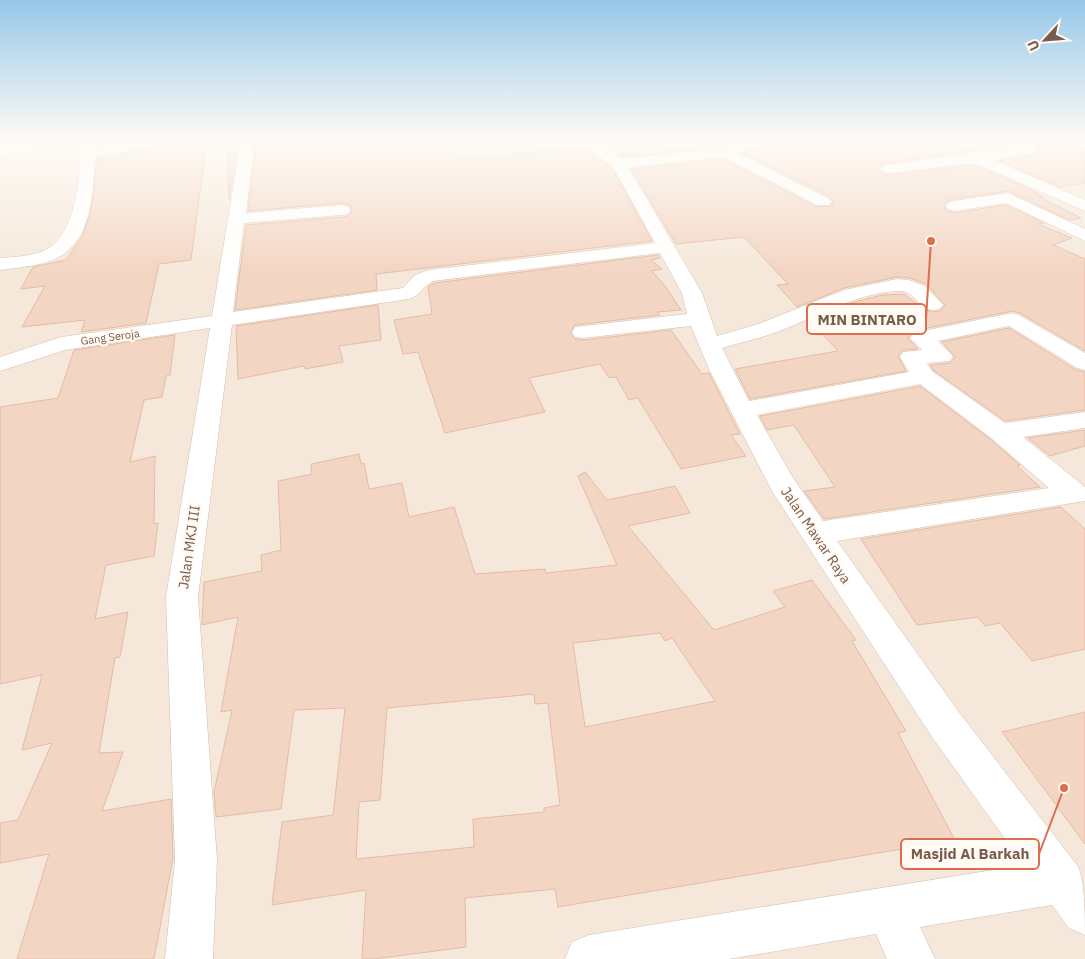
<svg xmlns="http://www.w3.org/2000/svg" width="1085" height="959" font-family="'IBM Plex Sans',sans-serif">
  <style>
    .residential { fill: #f5e8da }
    .building { fill: #f3d5c3; stroke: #e6bba3; fill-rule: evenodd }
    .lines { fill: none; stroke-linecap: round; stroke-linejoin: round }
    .minor-casing { stroke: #d1beb0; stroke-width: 1 }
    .minor { fill: #fff; fill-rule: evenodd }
    .labels { text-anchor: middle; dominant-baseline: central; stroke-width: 4.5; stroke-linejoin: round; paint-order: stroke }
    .far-street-label { font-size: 11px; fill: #7a5c4d; stroke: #fffaf3 }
    .street-label { font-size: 14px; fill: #7a5c4d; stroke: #fffaf3 }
    .leader { fill: none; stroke: #dc6d51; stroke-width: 2 }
    .callout-dot { fill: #dc6d51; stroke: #fffaf3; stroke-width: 2 }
    .callout { fill: #fffaf3; stroke: #dc6d51; stroke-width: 2 }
    .callout-label { font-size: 15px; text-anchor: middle; font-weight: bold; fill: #7a5c4d }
  </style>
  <rect width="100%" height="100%" fill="#fdf6ec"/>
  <polygon class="residential" points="123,139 1085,139 1085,959 0,959 0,156"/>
  <g class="building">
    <polygon points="96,139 133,139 97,146"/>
    <polygon points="173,139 207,139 191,260 159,264 146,323 81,332 85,320 22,327 45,286 21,289 33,267 66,260 83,235 91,210 97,159 164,145"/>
    <polygon points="227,139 236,139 238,146 229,200"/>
    <polygon points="254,139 448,139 458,158 585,148 612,168 652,241 376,274 377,290 235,310 246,225 342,217 348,216 352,211 350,205 342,203 248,211 256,146"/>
    <polygon points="652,139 742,139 723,147 622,157 605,145"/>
    <polygon points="768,139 996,139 999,144 1007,146 888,163 881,165 879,170 883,174 888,175 975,165 1036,192 1034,192 1043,197 1040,197 1081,218 1069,220 1008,191 954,199 947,201 944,205 946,210 954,213 1006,205 1044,223 1038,224 1072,238 1053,245 1085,259 1085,351 1020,313 1012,311 913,331 908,338 918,349 903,350 898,356 906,371 750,399 735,369 838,351 810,320 851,303 882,295 904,294 921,307 932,312 940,311 945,305 926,284 910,278 897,277 844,288 797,307 777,285 788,284 744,237 676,244 631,169 724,159 816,207 831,206 833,201 830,197 742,153 765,144"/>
    <polygon points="1025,139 1085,139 1085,183 1060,187 999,161 1031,155 1039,151 1039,148 1036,144"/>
    <polygon points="658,255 660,258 651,260 662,269 652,271 665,286 681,310 657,312 660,315 575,325 570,333 575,339 583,340 671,330 702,374 709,373 740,434 731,435 746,456 681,469 638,398 629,400 616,377 609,378 600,364 529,378 545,412 445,433 418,352 403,354 394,320 432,314 428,287 434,283"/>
    <polygon points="378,305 381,340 339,346 343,362 305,369 304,366 238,379 236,326"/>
    <polygon points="1009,328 1076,370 1085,372 1085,410 1005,421 933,370 930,365 950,363 955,357 942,342"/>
    <polygon points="175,335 170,375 166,376 162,397 144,400 130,462 155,456 154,524 158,523 154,556 106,565 95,619 128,612 120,657 115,658 99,753 123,752 102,811 171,799 173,858 154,959 17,959 49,854 0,863 0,823 18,820 52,743 22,750 42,675 0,684 0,407 58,398 74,350"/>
    <polygon points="920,386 990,439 1020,465 1017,466 1040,487 824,519 804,491 835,487 794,425 767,430 760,416"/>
    <polygon points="1085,430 1085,446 1050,456 1028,438"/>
    <path d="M 359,454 L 361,464 L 364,463 L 369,489 L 402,483 L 409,517 L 454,507 L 475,574 L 545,569 L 546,573 L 617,565 L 578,476 L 585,472 L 607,500 L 675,486 L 690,513 L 628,526 L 714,630 L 785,607 L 773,591 L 812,580 L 856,640 L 852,641 L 906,731 L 898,733 L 955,840 L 558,907 L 555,889 L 465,898 L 466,947 L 374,959 L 362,959 L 366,890 L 272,905 L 282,822 L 333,815 L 345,708 L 294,710 L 281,809 L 216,817 L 214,792 L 232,710 L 221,712 L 238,617 L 202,625 L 204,582 L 262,571 L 261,555 L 281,550 L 278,481 L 312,474 L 311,464 ZM 660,633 L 665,641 L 672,638 L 715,701 L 585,727 L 573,643 ZM 534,694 L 535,704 L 548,703 L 560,805 L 544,808 L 544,812 L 473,819 L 474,847 L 356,859 L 359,802 L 380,800 L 387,708 Z"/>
    <polygon points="1061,507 1085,529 1085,649 1032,661 1000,623 985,626 978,617 917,625 861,539"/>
    <polygon points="1085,712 1085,844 1002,732"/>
  </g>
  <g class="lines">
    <defs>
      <g id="minor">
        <polygon points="54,139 47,143 0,148 0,140"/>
        <path d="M 80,139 L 94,139 L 95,148 L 143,139 L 171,139 L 164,143 L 95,157 C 93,189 93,233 64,254 C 47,266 20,267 0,270 L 0,258 C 16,257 35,256 49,248 C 77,231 82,168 80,139 Z"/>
        <path d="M 238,139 L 252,139 L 254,146 L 246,213 L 342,205 L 348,206 L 350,210 L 348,214 L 342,215 L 244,223 L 233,312 L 403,288 L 415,275 L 429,270 L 655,243 L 613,167 L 582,143 L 516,148 L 509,144 L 511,141 L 526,139 L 594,139 L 621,159 L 723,149 L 747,139 L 766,139 L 764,142 L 738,153 L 829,199 L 831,202 L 829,205 L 817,205 L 724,157 L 628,167 L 702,293 L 717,336 L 758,324 L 844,290 L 897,279 L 909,280 L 925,286 L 943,305 L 940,309 C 918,315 918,290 898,291 C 854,293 814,319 774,333 C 757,339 739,343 722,348 L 749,401 L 909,372 L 900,357 L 903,352 L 922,350 L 910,338 L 913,333 L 1012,313 L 1019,315 L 1085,353 L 1085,370 L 1077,368 L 1009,326 L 938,341 L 953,356 L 950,361 L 927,363 L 932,371 L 1005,423 L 1085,412 L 1085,428 L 1023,437 L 1085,487 L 1085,501 L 837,541 L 958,711 L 1076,864 C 1085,872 1085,919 1085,935 L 1069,928 L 1052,905 L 920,927 L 935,959 L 887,959 L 876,934 L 729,959 L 565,959 L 572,942 L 589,935 L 1024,865 L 932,737 L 772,491 L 709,369 L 691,326 L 583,338 L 575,337 L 572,332 L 575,327 L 583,326 L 687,314 L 682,293 L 660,253 L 433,281 C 423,286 420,296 409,299 L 232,325 L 198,597 L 217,860 L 213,959 L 165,959 L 175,860 L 166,597 L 210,328 L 65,350 L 0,371 L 0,357 L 61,337 L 212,316 L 240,146 ZM 920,384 L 991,438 L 1049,488 L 823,521 L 793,478 L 757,415 Z"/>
        <path d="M 998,139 C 1011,139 1029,138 1038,149 L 1031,153 L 993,160 L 1085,200 L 1085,211 L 975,163 L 888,173 L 883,172 L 881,169 L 883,166 L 888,165 L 1015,147 L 1000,142 Z"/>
        <polygon points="1008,193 1085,229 1085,241 1006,203 954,211 948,209 946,206 948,203 954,201"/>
      </g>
    </defs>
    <use href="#minor" class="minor-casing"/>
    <use href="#minor" class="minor"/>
  </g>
  <linearGradient id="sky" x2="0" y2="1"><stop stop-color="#97c7e8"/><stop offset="0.51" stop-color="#fefbf6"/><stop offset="1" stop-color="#fefbf6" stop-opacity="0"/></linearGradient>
  <rect width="1085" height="273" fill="url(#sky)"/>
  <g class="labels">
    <g class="far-street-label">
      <text transform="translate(110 337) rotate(-8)">Gang Seroja</text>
    </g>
    <g class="street-label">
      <text transform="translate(816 535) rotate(56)">Jalan Mawar Raya</text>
      <text transform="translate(189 547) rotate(-82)">Jalan MKJ III</text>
    </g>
  </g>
  <path class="leader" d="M931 241L926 319M1064 788L1039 854"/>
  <g class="callout-dot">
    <circle cx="931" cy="241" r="5"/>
    <circle cx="1064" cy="788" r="5"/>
  </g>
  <g class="callout">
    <rect x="807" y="304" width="119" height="30" rx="5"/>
    <rect x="901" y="839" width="138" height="30" rx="5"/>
  </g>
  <g class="callout-label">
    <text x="867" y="325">MIN BINTARO</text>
    <text x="970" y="859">Masjid Al Barkah</text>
  </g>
  <g transform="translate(1045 40) rotate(244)" stroke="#fffaf3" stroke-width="4" paint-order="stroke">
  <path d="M0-4L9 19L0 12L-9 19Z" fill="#7a5c4d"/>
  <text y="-8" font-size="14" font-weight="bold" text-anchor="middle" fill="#7a5c4d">U</text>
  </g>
</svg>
